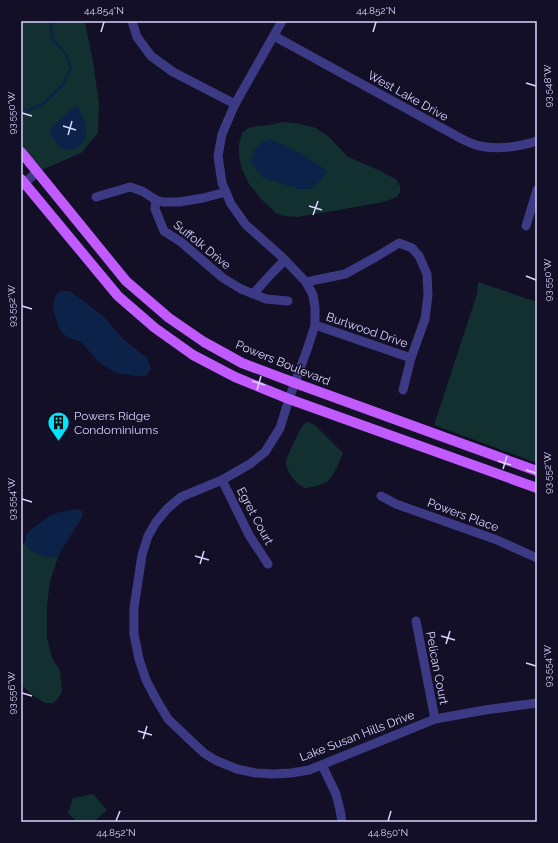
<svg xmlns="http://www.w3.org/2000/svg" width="558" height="843" font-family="Raleway,sans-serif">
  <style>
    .green { fill: #12302f }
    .water { fill: #0c2248 }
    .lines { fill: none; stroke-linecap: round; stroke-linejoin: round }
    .stream { stroke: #0c2248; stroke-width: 2.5 }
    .minor { stroke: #3d3a85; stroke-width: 9 }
    .major { stroke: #c25bff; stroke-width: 10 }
    .ticks { fill: none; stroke: #d9d4ff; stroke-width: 1.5 }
    .labels { text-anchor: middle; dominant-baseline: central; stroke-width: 3; stroke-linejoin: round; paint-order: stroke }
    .street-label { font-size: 12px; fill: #d9d4ff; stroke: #130f26 }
    .poi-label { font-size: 12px; fill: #d9d4ff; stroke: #130f26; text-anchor: start }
    .neatline { fill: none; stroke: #d9d4ff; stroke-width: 1.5 }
    .ticks-label { font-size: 10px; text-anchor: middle; fill: #d9d4ff }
  </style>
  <rect width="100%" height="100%" fill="#130f26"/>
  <g class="green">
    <polygon points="21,21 85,21 86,27 93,62 99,103 98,133 81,153 37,172 21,152"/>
    <polygon points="284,122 300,124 316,128 328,136 348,157 374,168 396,179 400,186 400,192 397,197 384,202 298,217 284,216 276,213 263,201 249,184 242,169 239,157 239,144 242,133 248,128 257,126 269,125"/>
    <polygon points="478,282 537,302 537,463 434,425 477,294"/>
    <path d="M 308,422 L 315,425 L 343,453 L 342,456 L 333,475 L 327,482 C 322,484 311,488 306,488 C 298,487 285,470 286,462 C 286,458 300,429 303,425 C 305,423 305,423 308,422 Z"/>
    <polygon points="25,542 28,547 55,558 59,554 50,581 47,605 47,638 52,658 60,671 62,692 58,699 53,703 45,703 31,694 21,684 21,547"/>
    <polygon points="93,794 107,810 94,822 77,822 68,813 73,798"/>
  </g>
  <g class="water">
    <path d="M 75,106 L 79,108 C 82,116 87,126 86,135 C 84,147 70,154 60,147 C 56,143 53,138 50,134 L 50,129 Z"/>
    <path d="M 270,139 C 291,147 309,158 327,171 L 320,181 L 310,189 L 299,189 L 262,177 L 253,166 L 251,160 L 254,150 L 263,142 Z"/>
    <polygon points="60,291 70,291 103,316 123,339 147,358 151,369 146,376 138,376 116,373 99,362 81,342 69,338 62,333 58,325 53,309 55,296"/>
    <polygon points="78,509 82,511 83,516 59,554 55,558 49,558 32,552 25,542 26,537 29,531 48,517 59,512"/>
  </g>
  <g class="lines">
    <polyline class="stream" points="27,111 43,104 63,85 71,68 66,54 53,40 50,21"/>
    <g class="minor">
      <polyline points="132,21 137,37 151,56 173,72 235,104"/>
      <polyline points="282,21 235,104 222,134 218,156 222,183 231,204 246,225 281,256 306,282 313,295 315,308 315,325 308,347 289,399 280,428 265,452 250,464 222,480 181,497 167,509 156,522 148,536 142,555 134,608 134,634 139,659 146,680 156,699 168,719 190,740 204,753 215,760 237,769 256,773 273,774 291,773 309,770 435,719 485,710 537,703"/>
      <path d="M 274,36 L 462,139 C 468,142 474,145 480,146 C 499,150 518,147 537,141"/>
      <polyline points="21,186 37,172"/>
      <polyline points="96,197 130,187 142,191 156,200 163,202 179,202 203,198 226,192"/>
      <polyline points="156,200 155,209 164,231 181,242 223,278 241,289 266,299 288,301"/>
      <polyline points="526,226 537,190"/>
      <polyline points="306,282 345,274 376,257 399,243 412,248 419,256 427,274 428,295 425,319 411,358 403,390"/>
      <polyline points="253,294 273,272 285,260"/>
      <polyline points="315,325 411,358"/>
      <polyline points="222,480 249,535 268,564"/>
      <polyline points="381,496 396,504 497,540 537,558"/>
      <polyline points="416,621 435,719"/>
      <polyline points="322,765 336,794 340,810 342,822"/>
    </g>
    <g class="major">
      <polyline points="21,152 126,281 169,318 204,342 242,363 295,383 537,471"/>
      <polyline points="21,179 118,296 155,328 193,355 235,377 289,399 537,488"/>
    </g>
  </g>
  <path class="ticks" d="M 101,32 L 104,22M 373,32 L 376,22M 526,83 L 536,86M 22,113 L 32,116M 63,126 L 76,130M 68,135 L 72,121M 309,206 L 322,210M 313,215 L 318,201M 526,276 L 536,280M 22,306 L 32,309M 252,381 L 265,385M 257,390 L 261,376M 498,461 L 511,465M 503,469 L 507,456M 526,470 L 536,473M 22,499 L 32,502M 195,556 L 209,560M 200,564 L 204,551M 441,636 L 455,640M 446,644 L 450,631M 526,663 L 536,666M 22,693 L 32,696M 138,731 L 152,735M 143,739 L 147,726M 116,821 L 120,811M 388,821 L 391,811"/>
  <defs>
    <symbol id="building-pin" viewBox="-11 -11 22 30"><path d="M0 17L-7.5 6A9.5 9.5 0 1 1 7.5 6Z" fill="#00e5ff" stroke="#130f26"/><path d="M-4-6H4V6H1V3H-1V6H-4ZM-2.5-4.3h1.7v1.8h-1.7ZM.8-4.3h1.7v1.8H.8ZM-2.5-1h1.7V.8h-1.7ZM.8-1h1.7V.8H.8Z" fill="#111"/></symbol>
  </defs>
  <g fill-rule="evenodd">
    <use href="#building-pin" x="46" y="410" width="25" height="34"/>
  </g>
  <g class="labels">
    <g class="street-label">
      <text transform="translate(408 96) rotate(29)">West Lake Drive</text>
      <text transform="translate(202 245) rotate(39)">Suffolk Drive</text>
      <text transform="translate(367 330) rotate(19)">Burlwood Drive</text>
      <text transform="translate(283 363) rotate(22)">Powers Boulevard</text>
      <text transform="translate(463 515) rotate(20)">Powers Place</text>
      <text transform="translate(255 516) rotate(62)">Egret Court</text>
      <text transform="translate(437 668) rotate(79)">Pelican Court</text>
      <text transform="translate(357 736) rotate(-21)">Lake Susan Hills Drive</text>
    </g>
    <g class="poi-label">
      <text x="74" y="416">Powers Ridge<tspan x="74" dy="14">Condominiums</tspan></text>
    </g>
  </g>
  <rect width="558" height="843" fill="none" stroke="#130f26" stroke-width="44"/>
  <rect x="22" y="22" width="514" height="799" class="neatline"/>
  <g class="ticks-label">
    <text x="104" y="14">44.854°N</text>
    <text x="376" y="14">44.852°N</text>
    <text transform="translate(547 86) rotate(-90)" y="4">93.548°W</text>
    <text transform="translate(11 113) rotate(-90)" y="4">93.550°W</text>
    <text transform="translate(547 280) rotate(-90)" y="4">93.550°W</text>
    <text transform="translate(11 306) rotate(-90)" y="4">93.552°W</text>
    <text transform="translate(547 473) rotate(-90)" y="4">93.552°W</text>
    <text transform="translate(11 499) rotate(-90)" y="4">93.554°W</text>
    <text transform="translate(547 666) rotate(-90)" y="4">93.554°W</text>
    <text transform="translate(11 693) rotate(-90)" y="4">93.556°W</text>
    <text x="116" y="836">44.852°N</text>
    <text x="388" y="836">44.850°N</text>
  </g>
</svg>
